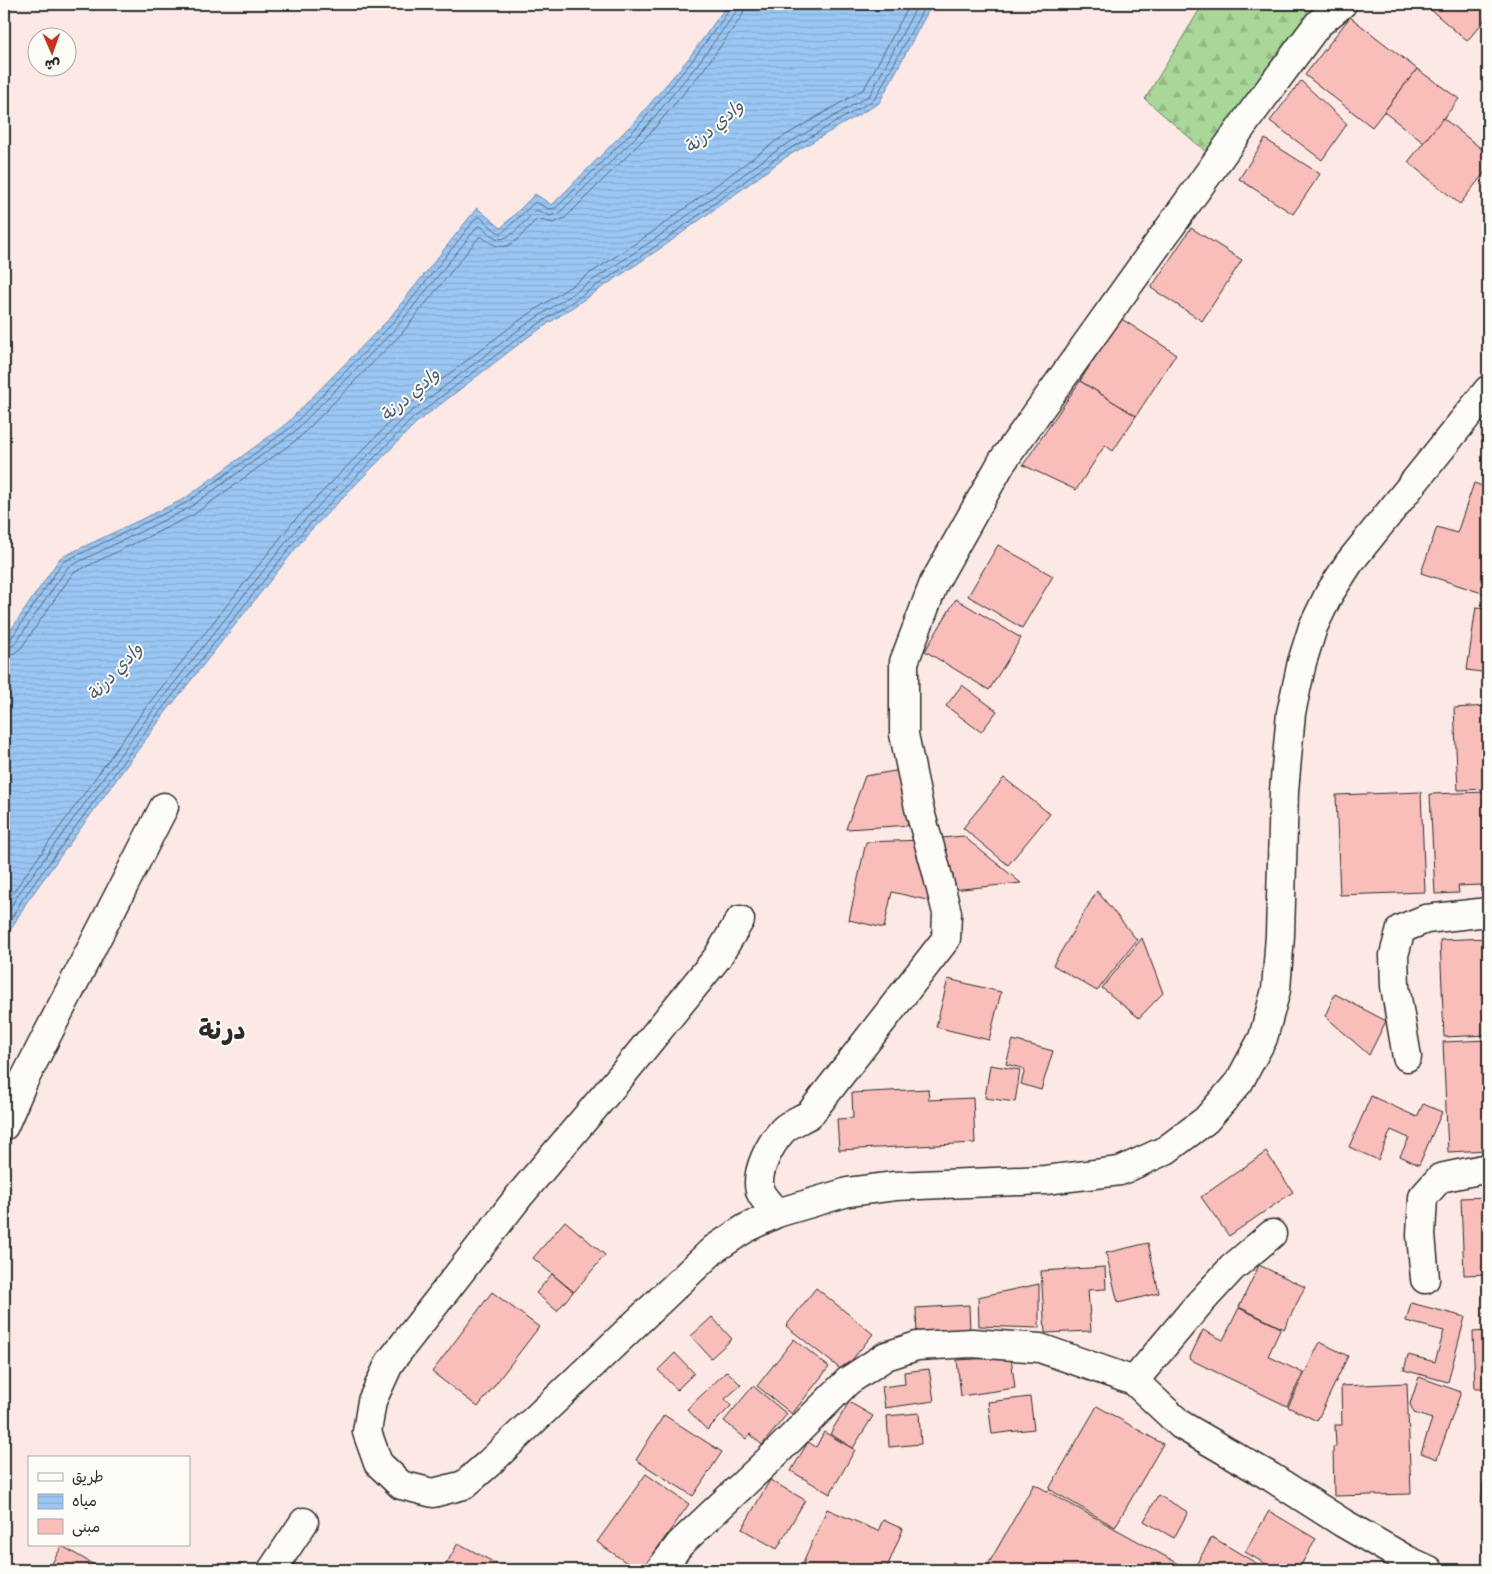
<svg xmlns="http://www.w3.org/2000/svg" width="1492" height="1574" font-family="'Indie Flower','Playpen Sans Arabic',sans-serif">
  <style>
    .forest { fill: url(#forest-firs); stroke: #6a8162 }
    .water { fill: url(#water-rules); stroke: #6e89a4 }
    .lines { fill: none; stroke-linecap: round; stroke-linejoin: round }
    .shore { stroke: #57697b; stroke-width: 1 }
    .building { fill: #fabeba; stroke: #2b2b2b }
    .street-casing { stroke: #2b2b2b; stroke-width: 31 }
    .secondary-casing { stroke: #2b2b2b; stroke-width: 31 }
    .street { stroke: #fdfcf7; stroke-width: 28 }
    .secondary { stroke: #fdfcf7; stroke-width: 28 }
    .labels { text-anchor: middle; dominant-baseline: central; stroke-width: 4; stroke-linejoin: round; paint-order: stroke }
    .water-label { font-size: 18px; font-style: italic; fill: #4c5a67; stroke: #fdfcf7 }
    .town-label { font-size: 26px; font-weight: bold; fill: #2b2b2b; stroke: #fdfcf7 }
  </style>
  <defs>
    <pattern id="forest-firs" width="22" height="20" patternUnits="userSpaceOnUse" patternTransform="scale(1.25)"><rect width="22" height="20" fill="#a8d798"/><path d="M5 1l3.5 6h-7zM16 11l3.5 6h-7z" fill="#91b983"/></pattern>
    <pattern id="water-rules" width="6" height="5" patternUnits="userSpaceOnUse" patternTransform="scale(1.25)"><rect width="6" height="5" fill="#9ac7f4"/><path d="M0 2.5h6" fill="none" stroke="#85abd1"/></pattern>
  </defs>
  <rect width="100%" height="100%" fill="#fce9e5"/>
  <filter id="ink" filterUnits="userSpaceOnUse"><feTurbulence type="fractalNoise" baseFrequency=".02" numOctaves="2"/><feDisplacementMap in="SourceGraphic" scale="10" xChannelSelector="R" yChannelSelector="G"/><feConvolveMatrix kernelMatrix="1 2 1 2 8 2 1 2 1" color-interpolation-filters="sRGB"/></filter>
  <g filter="url(#ink)">
    <polygon class="forest" points="1203,4 1333,4 1227,170 1145,99"/>
    <polygon class="water" points="728,4 932,4 879,103 786,157 664,246 528,337 416,423 308,533 165,713 26,903 4,941 4,640 60,558 184,499 286,424 388,320 477,208 501,228 535,194 552,205 637,119 689,58"/>
    <g class="lines">
      <g class="shore">
        <polyline points="4,642 10,640 63,562 186,503 290,428 392,324 477,217 480,217 497,232 502,233 535,202 549,209 556,208 641,123 692,61 731,8 732,4"/>
        <path d="M 4,648 L 10,647 L 15,644 L 68,567 L 189,508 L 294,432 L 396,328 L 478,226 L 481,226 C 485,230 491,236 496,238 C 509,244 527,218 536,210 L 550,216 L 560,212 L 646,127 L 697,65 L 736,12 L 738,4"/>
        <path d="M 4,656 L 13,654 L 21,648 L 73,573 L 193,515 L 299,438 L 402,333 L 479,237 L 482,237 C 509,259 517,238 537,219 L 553,223 L 565,218 L 652,131 L 704,69 L 742,16 L 746,4"/>
        <polyline points="4,905 150,702 293,522 402,410 517,322 654,231 776,141 864,89 910,4"/>
        <polyline points="4,919 17,896 156,706 299,526 407,415 521,328 658,237 780,148 870,95 918,4"/>
        <polyline points="4,931 22,900 161,710 304,530 412,419 525,333 662,242 783,153 875,99 926,4"/>
      </g>
    </g>
    <g class="building">
      <polygon points="1424,4 1488,4 1488,16 1467,41"/>
      <polygon points="1350,17 1417,69 1372,127 1305,75"/>
      <polygon points="1417,69 1459,99 1424,143 1384,112"/>
      <polygon points="1301,81 1347,124 1322,160 1270,121"/>
      <polygon points="1443,118 1488,154 1488,168 1460,204 1408,162"/>
      <polygon points="1265,139 1320,174 1293,214 1239,179"/>
      <polygon points="1191,228 1242,260 1202,321 1151,288"/>
      <polygon points="1120,318 1176,354 1136,416 1080,381"/>
      <polygon points="1080,381 1136,416 1113,451 1105,445 1076,490 1023,465"/>
      <polygon points="1474,483 1488,488 1488,595 1421,573 1437,527 1457,533"/>
      <polygon points="998,545 1053,576 1022,628 968,596"/>
      <polygon points="956,599 1021,638 989,690 925,651"/>
      <polygon points="1476,607 1488,608 1488,673 1467,670"/>
      <polygon points="962,685 997,711 981,732 946,706"/>
      <polygon points="1488,706 1488,789 1458,790 1454,708"/>
      <polygon points="901,770 912,825 846,829 865,776"/>
      <polygon points="1004,778 1050,814 1008,865 963,828"/>
      <polygon points="1421,792 1425,892 1340,895 1336,795"/>
      <polygon points="1488,792 1488,891 1481,891 1481,885 1458,886 1459,893 1435,894 1430,794"/>
      <polygon points="963,836 1021,883 952,890 942,838"/>
      <polygon points="923,840 940,903 892,892 884,928 849,920 866,842"/>
      <polygon points="1097,891 1137,940 1097,991 1053,965"/>
      <polygon points="1142,938 1163,993 1139,1018 1102,988"/>
      <polygon points="1488,938 1488,1035 1444,1037 1440,940"/>
      <polygon points="948,979 1001,992 989,1040 936,1027"/>
      <polygon points="1335,994 1386,1021 1369,1055 1325,1016"/>
      <polygon points="1013,1040 1053,1051 1041,1090 1021,1084 1025,1069 1006,1064"/>
      <polygon points="1488,1040 1488,1150 1448,1152 1443,1042"/>
      <polygon points="990,1065 1020,1070 1015,1102 985,1098"/>
      <polygon points="928,1089 929,1100 973,1098 975,1143 839,1150 837,1119 853,1118 852,1093"/>
      <polygon points="1371,1096 1417,1117 1423,1104 1442,1112 1419,1165 1400,1156 1409,1138 1391,1130 1378,1160 1349,1147"/>
      <polygon points="1266,1152 1293,1192 1229,1236 1201,1197"/>
      <polygon points="1488,1197 1488,1274 1464,1275 1461,1198"/>
      <polygon points="565,1221 605,1255 574,1292 533,1258"/>
      <polygon points="1148,1243 1159,1293 1118,1303 1106,1253"/>
      <polygon points="1259,1265 1305,1287 1284,1329 1239,1307"/>
      <polygon points="1105,1267 1106,1289 1088,1290 1091,1331 1045,1333 1041,1271"/>
      <polygon points="552,1274 573,1292 557,1311 536,1293"/>
      <polygon points="1039,1284 1039,1328 979,1326 978,1297"/>
      <polygon points="816,1288 873,1334 843,1371 786,1326"/>
      <polygon points="492,1292 539,1327 478,1407 432,1372"/>
      <polygon points="1411,1303 1465,1317 1448,1382 1404,1370 1408,1355 1435,1362 1444,1331 1406,1321"/>
      <polygon points="969,1305 970,1333 917,1336 916,1308"/>
      <polygon points="1239,1308 1281,1328 1268,1356 1303,1373 1287,1406 1189,1359 1203,1330 1223,1340"/>
      <polygon points="712,1317 732,1339 711,1358 691,1336"/>
      <polygon points="1488,1331 1488,1389 1475,1389 1473,1332"/>
      <polygon points="794,1339 829,1367 792,1414 757,1386"/>
      <polygon points="1320,1342 1348,1356 1317,1421 1288,1407"/>
      <polygon points="675,1353 694,1373 677,1390 658,1370"/>
      <polygon points="1011,1357 1015,1388 961,1396 957,1360"/>
      <polygon points="929,1369 934,1401 885,1408 882,1387 905,1384 904,1372"/>
      <polygon points="727,1371 741,1385 725,1399 731,1406 707,1430 687,1409"/>
      <polygon points="1419,1377 1461,1392 1437,1459 1421,1453 1432,1419 1414,1413 1410,1404"/>
      <polygon points="1407,1383 1411,1494 1334,1496 1333,1447 1336,1447 1335,1425 1342,1425 1341,1386"/>
      <polygon points="753,1386 787,1414 762,1445 750,1434 746,1439 724,1421"/>
      <polygon points="1030,1397 1034,1429 992,1434 988,1402"/>
      <polygon points="849,1402 873,1416 853,1448 830,1434"/>
      <polygon points="1097,1406 1163,1444 1115,1527 1049,1489"/>
      <polygon points="919,1413 921,1444 889,1447 887,1416"/>
      <polygon points="664,1415 722,1452 693,1496 636,1460"/>
      <polygon points="824,1432 855,1450 830,1494 791,1471 808,1442 816,1447"/>
      <polygon points="646,1474 689,1504 642,1570 637,1570 597,1542"/>
      <polygon points="770,1480 805,1500 777,1549 742,1529"/>
      <polygon points="1483,1483 1488,1484 1488,1508 1481,1507"/>
      <polygon points="1034,1484 1181,1565 1178,1570 985,1570"/>
      <polygon points="1158,1495 1188,1512 1174,1538 1144,1521"/>
      <polygon points="827,1509 878,1531 883,1520 903,1529 886,1570 800,1570"/>
      <polygon points="1269,1511 1316,1539 1298,1570 1276,1570 1245,1552"/>
      <polygon points="1212,1537 1268,1570 1193,1570"/>
      <polygon points="458,1543 508,1570 443,1570"/>
      <polygon points="62,1546 103,1570 48,1570"/>
      <polygon points="953,1562 968,1570 948,1570"/>
    </g>
    <g class="lines">
      <defs>
        <g id="street">
          <polyline points="1407,1057 1395,986 1394,955 1401,929 1426,919 1488,912"/>
          <polyline points="4,1126 23,1082 164,807"/>
          <path d="M 777,1213 C 771,1206 763,1199 760,1191 C 755,1172 770,1144 783,1130 C 790,1123 802,1119 810,1114 L 946,939 L 947,913 L 935,865 L 919,808 L 904,734 L 904,662 L 934,583 L 1002,462 L 1248,118 L 1318,24 L 1342,4"/>
          <polyline points="1425,1279 1421,1235 1423,1197 1440,1178 1488,1168"/>
          <polyline points="1134,1381 1197,1306 1232,1268 1272,1234"/>
          <polyline points="272,1570 304,1522"/>
          <polyline points="660,1570 680,1544 771,1458 848,1381 886,1356 917,1346 972,1343 1040,1348 1134,1381 1181,1425 1271,1477 1343,1523 1407,1560 1429,1570"/>
        </g>
        <polyline id="secondary" points="740,920 717,958 622,1075 520,1195 390,1362 372,1401 367,1432 378,1463 401,1485 433,1493 464,1485 488,1464 714,1249 746,1228 777,1213 848,1192 895,1186 1045,1180 1120,1171 1166,1150 1206,1120 1239,1082 1263,1038 1276,990 1280,935 1284,791 1291,713 1302,662 1313,627 1329,594 1349,563 1488,390"/>
      </defs>
      <use href="#street" class="street-casing"/>
      <use href="#secondary" class="secondary-casing"/>
      <use href="#street" class="street"/>
      <use href="#secondary" class="secondary"/>
    </g>
  </g>
  <g class="labels">
    <g class="water-label">
      <text transform="translate(715 128) rotate(-41)">وادي درنة</text>
      <text transform="translate(411 396) rotate(-41)">وادي درنة</text>
      <text transform="translate(116 673) rotate(-47)">وادي درنة</text>
    </g>
    <g class="town-label">
      <text x="222" y="1033">درنة</text>
    </g>
  </g>
  <rect width="1492" height="1574" fill="none" stroke="#fdfcf7" stroke-width="20"/>
  <rect x="10" y="10" width="1472" height="1554" fill="none" stroke="#2b2b2b" stroke-width="2" filter="url(#ink)"/>
  <rect x="28" y="1456" width="162" height="90" fill="#fdfcf7" stroke="#a9a8a5"/>
  <rect x="38" y="1473" width="25" height="8" fill="#fdfcf7" stroke="#a9a8a5"/>
  <text x="72" y="1482" font-size="15" fill="#2b2b2b">طريق</text>
  <rect x="38" y="1494" width="25" height="15" fill="url(#water-rules)" stroke="#a9a8a5"/>
  <text x="72" y="1506" font-size="15" fill="#2b2b2b">مياه</text>
  <rect x="38" y="1519" width="25" height="15" fill="#fabeba" stroke="#a9a8a5"/>
  <text x="72" y="1532" font-size="15" fill="#2b2b2b">مبنى</text>
  <g transform="translate(52 52) rotate(178)"><circle r="24" fill="#fdfcf7" stroke="#a9a8a5"/>
  <path d="M0-4L9 19L0 12L-9 19Z" fill="#c8321e"/>
  <text y="-8" font-size="14" font-weight="bold" text-anchor="middle" fill="#2b2b2b">ش</text>
  </g>
</svg>
